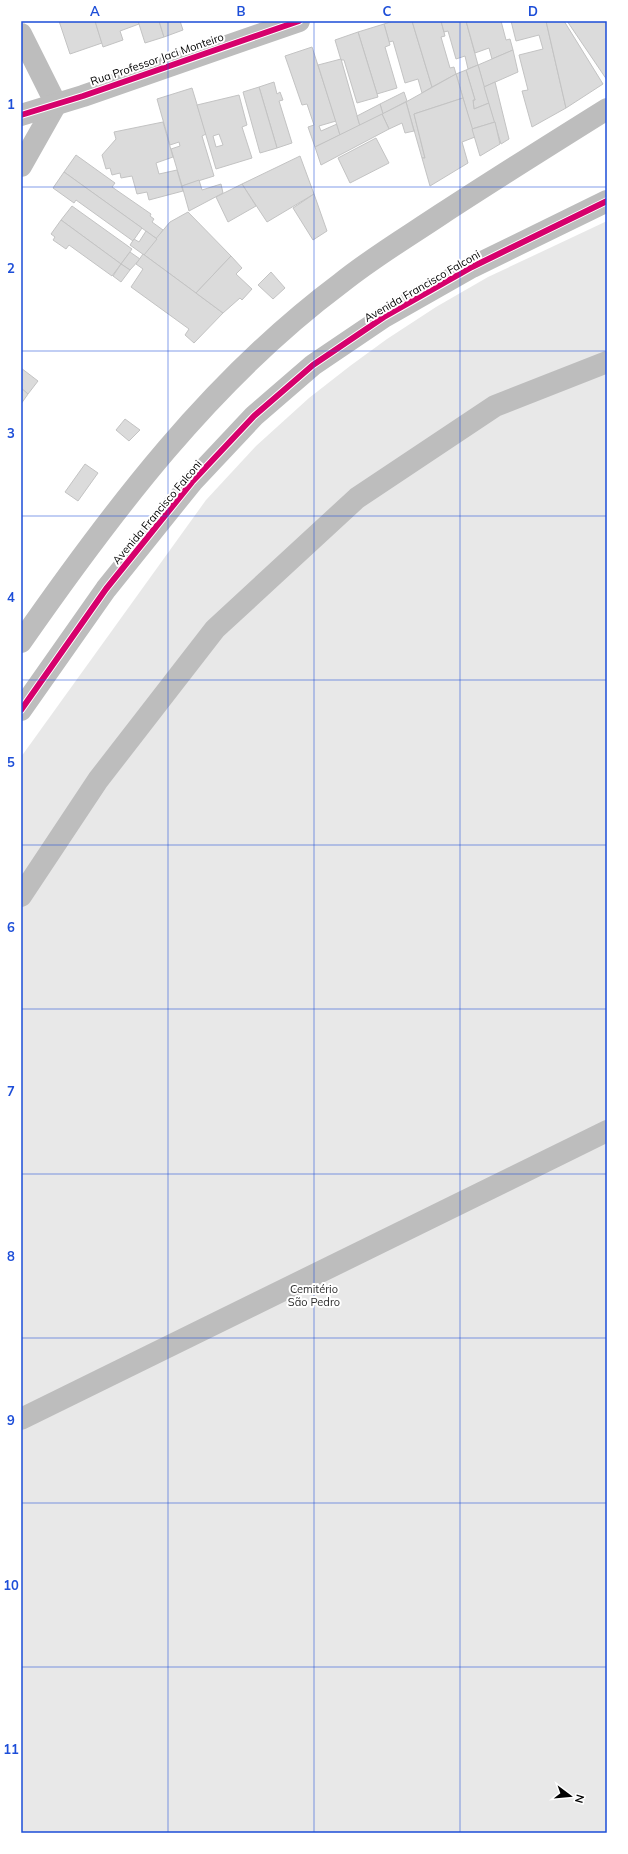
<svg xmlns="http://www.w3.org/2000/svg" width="628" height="1854" font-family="Mulish,sans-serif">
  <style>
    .green { fill: #e8e8e8 }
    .building { fill: #dbdbdb; stroke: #c3c3c3; fill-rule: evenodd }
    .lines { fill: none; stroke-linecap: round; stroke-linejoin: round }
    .minor { stroke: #bdbdbd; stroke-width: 22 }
    .major { stroke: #bdbdbd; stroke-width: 22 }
    .cycleway-casing { stroke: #fff; stroke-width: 8 }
    .cycleway { stroke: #d6006c; stroke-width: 6 }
    .grid { fill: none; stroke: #1d4ed8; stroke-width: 1; stroke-opacity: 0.55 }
    .labels { text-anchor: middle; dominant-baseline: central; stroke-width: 4; stroke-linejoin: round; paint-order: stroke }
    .street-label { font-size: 11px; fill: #000; stroke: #fff }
    .park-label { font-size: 11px; fill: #2c2c2c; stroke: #fff }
    .neatline { fill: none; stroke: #1d4ed8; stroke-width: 1.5 }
    .grid-label { font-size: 13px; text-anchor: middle; font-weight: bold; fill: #1d4ed8 }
  </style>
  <rect width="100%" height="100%" fill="#fff"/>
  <polygon class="green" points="607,221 607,1833 21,1833 21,757 206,500 256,446 309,398 350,366 387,339 436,307 488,277"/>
  <g class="building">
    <polygon points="59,21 95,21 102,43 70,54"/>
    <polygon points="95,21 138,21 139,24 120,31 123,40 103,47"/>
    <polygon points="138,21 159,21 164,37 145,43"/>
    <polygon points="159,21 180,21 183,30 164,37"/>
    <polygon points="393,21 412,21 432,87 422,93 418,79 405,83 393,41 389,42 384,24"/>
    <polygon points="412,21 441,21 445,36 441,37 450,68 454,67 456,74 432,87"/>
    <polygon points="441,21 466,21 478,65 468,69 465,56 456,59 448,31 444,32"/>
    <polygon points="466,21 501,21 506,40 510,39 513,50 492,59 489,48 475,53"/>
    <polygon points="511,21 546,21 566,108 532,127 522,91 528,90 519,55 543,49 539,35 516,41"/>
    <polygon points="546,21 564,21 603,84 566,108"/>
    <polygon points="567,21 607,21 607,80"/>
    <polygon points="384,24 390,45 385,47 397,88 377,94 358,32"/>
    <polygon points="358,32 378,97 357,103 344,60 341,60 335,40"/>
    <polygon points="312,47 336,121 319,126 321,131 337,124 340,135 315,147 308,127 314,125 307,104 302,105 285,56"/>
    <polygon points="513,50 518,72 484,87 478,65"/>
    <polygon points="341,59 360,126 340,135 318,65"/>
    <polygon points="478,65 489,103 474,109 473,100 475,100 466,70"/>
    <polygon points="466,70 475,100 473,100 474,109 489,103 495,122 472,129 456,74"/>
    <polygon points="456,74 463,98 414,114 425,158 422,158 406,102"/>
    <polygon points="274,82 277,94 280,92 283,100 279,101 292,143 277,148 259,87"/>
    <polygon points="495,82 509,139 501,144 484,87"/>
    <polygon points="259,87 277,148 260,153 243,92"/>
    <polygon points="192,88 206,134 202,136 214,176 182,186 171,149 180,146 179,142 170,145 157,99"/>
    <polygon points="404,92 407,101 383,114 380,104"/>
    <path d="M 239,95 L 247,125 L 242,127 L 252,158 L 216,169 L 197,105 ZM 219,134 L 223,145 L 216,147 L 213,136 Z"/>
    <polygon points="463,98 475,137 462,142 468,163 430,186 422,158 425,158 414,114"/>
    <polygon points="406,102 414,131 405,133 402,123 389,129 382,114"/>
    <polygon points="380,104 383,114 360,126 357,116"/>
    <polygon points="382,114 389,129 321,165 315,147"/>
    <polygon points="163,122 173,157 156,163 159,174 177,170 183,191 149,200 147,192 137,194 132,176 121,178 120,173 112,175 110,168 106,169 102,155 116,139 114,132"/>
    <polygon points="495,122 500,144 480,156 472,129"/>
    <polygon points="376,138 389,163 350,183 338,158"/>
    <polygon points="76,155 115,183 112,187 151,214 150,216 154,219 152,222 163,230 157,239 64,172"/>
    <polygon points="300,156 314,194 267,222 242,184"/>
    <polygon points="64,172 142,228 133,241 76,200 74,203 53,188"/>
    <polygon points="199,180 202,190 221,184 223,193 189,211 182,186"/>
    <polygon points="242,184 256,206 228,222 216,197"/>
    <polygon points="314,194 327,231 313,240 293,208"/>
    <polygon points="72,206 132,249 121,264 61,220"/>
    <polygon points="188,212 231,256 196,293 143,254 170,222"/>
    <polygon points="61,220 121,264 112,276 69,245 66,249 53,240 55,237 51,234"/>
    <polygon points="146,231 157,239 144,255 130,245 134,239 139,242"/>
    <polygon points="130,252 140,259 130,270 121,264"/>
    <polygon points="143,254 223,313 194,343 185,335 189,329 131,287 143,269 136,264"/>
    <polygon points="231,256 242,268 236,274 252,289 242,300 240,298 223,313 196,293"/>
    <polygon points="121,264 130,270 121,282 113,276"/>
    <polygon points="271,272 285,288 273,299 258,285"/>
    <polygon points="21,368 38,381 28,394 21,388"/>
    <polygon points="21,388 28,394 21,404"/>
    <polygon points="125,419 140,430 129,441 116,430"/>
    <polygon points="85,464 98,473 78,501 65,492"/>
  </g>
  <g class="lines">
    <g class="minor">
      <polyline points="21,34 56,104 21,166"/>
      <polyline points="21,115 83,96 299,21"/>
      <polyline points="21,896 98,780 215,629 357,498 495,406 607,362"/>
      <polyline points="21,1419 607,1131"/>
    </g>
    <g class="major">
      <path d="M 21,642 C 113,510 211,380 341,283 C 372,258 407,237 440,215 C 495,179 551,144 607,109"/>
      <polyline points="21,710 106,589 192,482 254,416 313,365 384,317 472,267 607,201"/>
    </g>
    <defs>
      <g id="cycleway">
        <polyline points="21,115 83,96 299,21"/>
        <polyline points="21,710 106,589 192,482 254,416 313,365 384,317 472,267 607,201"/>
      </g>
    </defs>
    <use href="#cycleway" class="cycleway-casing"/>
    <use href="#cycleway" class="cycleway"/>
  </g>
  <path class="grid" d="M 168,21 L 168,1833M 314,21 L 314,1833M 460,21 L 460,1833M 21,187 L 607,187M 21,351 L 607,351M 21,516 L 607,516M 21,680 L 607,680M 21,845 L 607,845M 21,1009 L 607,1009M 21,1174 L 607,1174M 21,1338 L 607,1338M 21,1503 L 607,1503M 21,1667 L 607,1667"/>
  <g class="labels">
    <g class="street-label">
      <text transform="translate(157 59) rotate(-19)">Rua Professor Jaci Monteiro</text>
      <text transform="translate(422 286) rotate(-30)">Avenida Francisco Falconi</text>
      <text transform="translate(157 512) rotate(-50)">Avenida Francisco Falconi</text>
    </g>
    <g class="park-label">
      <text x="314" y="1289">Cemitério<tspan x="314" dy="13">São Pedro</tspan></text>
    </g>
  </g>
  <rect width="628" height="1854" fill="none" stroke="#ffffff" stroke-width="44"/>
  <g transform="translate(570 1796) rotate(106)" stroke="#ffffff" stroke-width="3" paint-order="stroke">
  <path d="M0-3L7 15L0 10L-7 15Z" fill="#000000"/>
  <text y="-6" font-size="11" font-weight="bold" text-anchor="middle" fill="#000000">N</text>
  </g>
  <rect x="22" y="22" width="584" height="1810" class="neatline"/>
  <g class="grid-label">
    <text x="95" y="16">A</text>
    <text x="241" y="16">B</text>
    <text x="387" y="16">C</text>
    <text x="533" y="16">D</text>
    <text x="11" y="109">1</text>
    <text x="11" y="273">2</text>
    <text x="11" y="438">3</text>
    <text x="11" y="602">4</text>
    <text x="11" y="767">5</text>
    <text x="11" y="932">6</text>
    <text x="11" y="1096">7</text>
    <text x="11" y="1261">8</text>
    <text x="11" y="1425">9</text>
    <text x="11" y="1590">10</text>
    <text x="11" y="1754">11</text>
  </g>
</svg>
